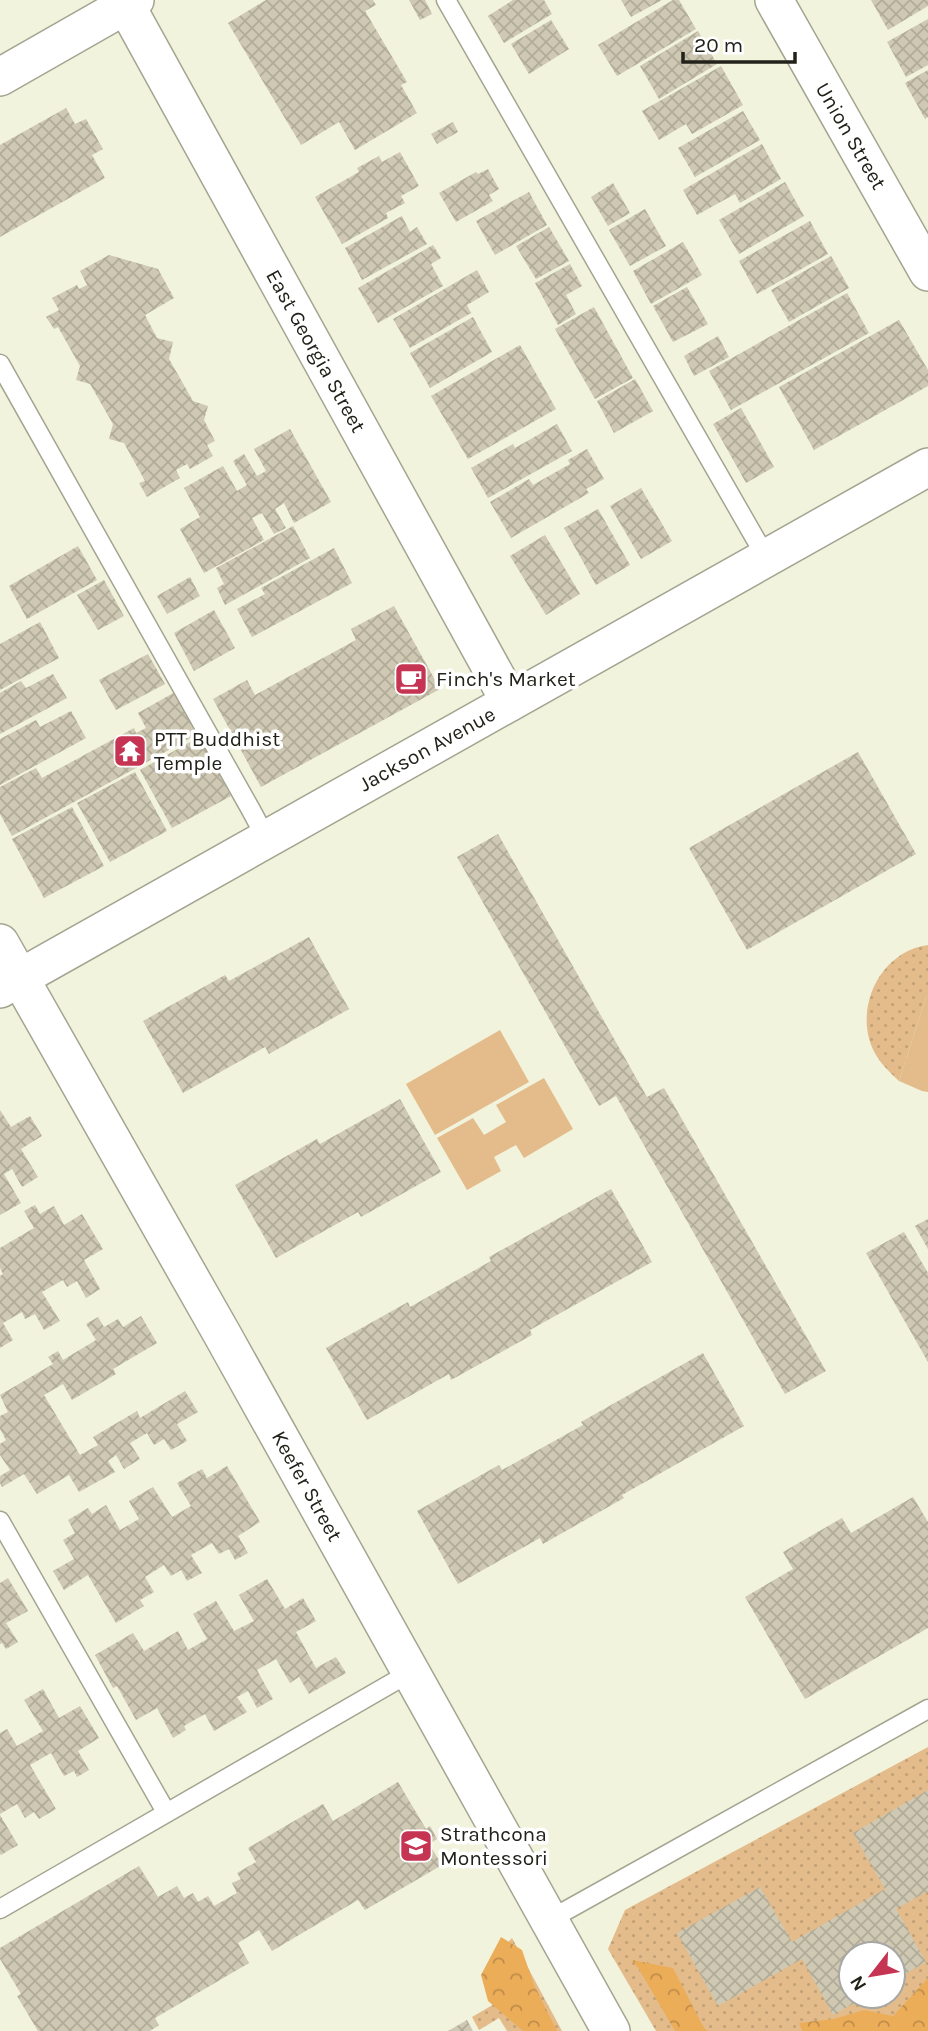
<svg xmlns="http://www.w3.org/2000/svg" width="928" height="2031" font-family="Karla,sans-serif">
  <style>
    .grass { fill: url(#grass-dots); fill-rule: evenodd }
    .forest { fill: url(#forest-crowns) }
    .park { fill: #e4bc8b }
    .building { fill: url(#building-cross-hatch) }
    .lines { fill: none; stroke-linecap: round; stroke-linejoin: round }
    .lane-casing { stroke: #a4a591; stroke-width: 21 }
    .street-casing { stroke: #a4a591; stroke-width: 40 }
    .lane { stroke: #fff; stroke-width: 18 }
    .street { stroke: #fff; stroke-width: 37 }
    .labels { text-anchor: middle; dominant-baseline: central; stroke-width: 7; stroke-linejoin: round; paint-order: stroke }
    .street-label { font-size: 21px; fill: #22221a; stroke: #fff }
    .poi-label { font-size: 21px; fill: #22221a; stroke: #fff; text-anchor: start }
  </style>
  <defs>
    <pattern id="grass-dots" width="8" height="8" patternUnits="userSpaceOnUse" patternTransform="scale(1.75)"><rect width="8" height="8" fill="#e4bc8b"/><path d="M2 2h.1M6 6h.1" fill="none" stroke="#c3a177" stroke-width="1.8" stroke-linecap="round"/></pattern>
    <pattern id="forest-crowns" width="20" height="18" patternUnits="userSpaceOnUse" patternTransform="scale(1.75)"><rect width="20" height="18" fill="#ecad59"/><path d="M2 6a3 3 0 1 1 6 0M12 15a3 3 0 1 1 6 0" fill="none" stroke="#bf8c49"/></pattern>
    <pattern id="building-cross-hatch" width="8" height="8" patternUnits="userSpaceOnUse" patternTransform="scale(1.75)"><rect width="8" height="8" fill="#cfc8b3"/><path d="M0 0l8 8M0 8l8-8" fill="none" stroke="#b1ac99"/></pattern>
  </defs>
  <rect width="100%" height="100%" fill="#f1f3dd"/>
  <g class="grass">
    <path d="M 928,945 L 928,996 L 926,997 L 899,1081 C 887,1070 875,1058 870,1042 C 857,1001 883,951 928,945 Z"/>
    <path d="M 928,1747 L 928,2031 L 656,2031 L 608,1949 L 625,1910 ZM 851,1954 L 893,1954 L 893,1996 L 851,1996 Z"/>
    <polygon points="512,1938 562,2031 507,2031 499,2018 479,2030 472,2017 518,1990 500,1951"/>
  </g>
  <g class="forest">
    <polygon points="501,1937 522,1950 534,1985 557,2031 523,2031 488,2001 481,1975"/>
    <polygon points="632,1960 673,1968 704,2028 708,2031 675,2031 640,1971"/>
    <polygon points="928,1978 928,2031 802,2031 799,2023 834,2019 864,2010 893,2016"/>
  </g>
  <g class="park">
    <polygon points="928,996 928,1092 922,1091 899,1081 926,997"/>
    <polygon points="500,1030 529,1082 435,1135 406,1084"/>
    <polygon points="544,1078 573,1129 524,1158 516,1145 494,1157 501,1171 467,1190 437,1138 473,1118 484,1135 506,1122 496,1105"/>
  </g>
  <g class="building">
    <polygon points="266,0 373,0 376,5 365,11 407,82 401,85 417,113 355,150 339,122 301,145 228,23"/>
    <polygon points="409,0 425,0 432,14 420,20"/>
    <polygon points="513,0 544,0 552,14 504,43 488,16"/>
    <polygon points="621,0 662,0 631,17"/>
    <polygon points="673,0 679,0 696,29 617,76 598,45"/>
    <polygon points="871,0 928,0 928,6 888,30"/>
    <polygon points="928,19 928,65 906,77 887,42"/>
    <polygon points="551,20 569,49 529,74 511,44"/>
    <polygon points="698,31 717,64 659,99 640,66"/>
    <polygon points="721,66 743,105 692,134 686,124 659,140 642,111"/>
    <polygon points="928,70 928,117 925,119 905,83"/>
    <polygon points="66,108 75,124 86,119 103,149 92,155 105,178 0,237 0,145"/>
    <polygon points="743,111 760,140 695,177 678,148"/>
    <polygon points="453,122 458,132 437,144 431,134"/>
    <polygon points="762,144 781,179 740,203 735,194 697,215 683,190"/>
    <polygon points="400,152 419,186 401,196 405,203 386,213 388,218 342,244 315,197 359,172 357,168 379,156 382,162"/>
    <polygon points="488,169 499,189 489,195 493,201 456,222 439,193 476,172 478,174"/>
    <polygon points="785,182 804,216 739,254 719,220"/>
    <polygon points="613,183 630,213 608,226 591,197"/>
    <polygon points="529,192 547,225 495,255 476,221"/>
    <polygon points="645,209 666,246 630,266 609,230"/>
    <polygon points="402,216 410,232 417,227 427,244 362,280 345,248"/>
    <polygon points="810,221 828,254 757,294 739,261"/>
    <polygon points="549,227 569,261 536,279 516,246"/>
    <polygon points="683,242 702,275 651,304 633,271"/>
    <polygon points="433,245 441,258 431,264 443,286 378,323 358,288"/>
    <polygon points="109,255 158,269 174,298 145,315 157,338 173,342 169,359 193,401 208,406 204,420 215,441 207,445 213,456 190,469 187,464 176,470 180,478 147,497 139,483 145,481 124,443 109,439 113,424 90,384 76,380 80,366 58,327 54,329 46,317 59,310 52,298 77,285 79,289 87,285 80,271"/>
    <polygon points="831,256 849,288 789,322 771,290"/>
    <polygon points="570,264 582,286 566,295 576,314 558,325 535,283"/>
    <polygon points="477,270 489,292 467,305 471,313 410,348 393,319"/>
    <polygon points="687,287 708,324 673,342 653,306"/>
    <polygon points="847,293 869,333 731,410 709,371"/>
    <polygon points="594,307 633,378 595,399 555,329"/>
    <polygon points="473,317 492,352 430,388 410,353"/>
    <polygon points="899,320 928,370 928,386 814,450 779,387"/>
    <polygon points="718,336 729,357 694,376 684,356"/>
    <polygon points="520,345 556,409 468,459 431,396"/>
    <polygon points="635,379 653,411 614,433 597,401"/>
    <polygon points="741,408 774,467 746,483 713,424"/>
    <polygon points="557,424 572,451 488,498 471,468 513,444 515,448"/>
    <polygon points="290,429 331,502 294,523 284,503 275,509 286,528 274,534 262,513 252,518 264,540 204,573 180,529 200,517 184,488 223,466 237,491 247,485 233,461 244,454 257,476 266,471 254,449"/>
    <polygon points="587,449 604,479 586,489 589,493 511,538 490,502 529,479 533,485 570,464 568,460"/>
    <polygon points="641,488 672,541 641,559 610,506"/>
    <polygon points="598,509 630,565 596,585 564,528"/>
    <polygon points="293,526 310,558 225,605 217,588 224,584 216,568"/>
    <polygon points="545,535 580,594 546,615 510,556"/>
    <polygon points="78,546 97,580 27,619 9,586"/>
    <polygon points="334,548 352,583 252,637 237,609 265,594 261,588"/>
    <polygon points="190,577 200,596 167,614 157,596"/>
    <polygon points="104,580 124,616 98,630 77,595"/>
    <polygon points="394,606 440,689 261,787 213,699 247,680 255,695 356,640 351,629"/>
    <polygon points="214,610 235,648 194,671 174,633"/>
    <polygon points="40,622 59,658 0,690 0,644"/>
    <polygon points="148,654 165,684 116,710 99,680"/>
    <polygon points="53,674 67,698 0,734 0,693 21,681 26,688"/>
    <polygon points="175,692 198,734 12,836 0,814 0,787 36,768 42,778 134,728 136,733 146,728 138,713"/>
    <polygon points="71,711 86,738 0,785 0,739 36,720 40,727"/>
    <polygon points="199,737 231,796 172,828 140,770"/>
    <polygon points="858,752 916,854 747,950 689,848"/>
    <polygon points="135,772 167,831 110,862 77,803"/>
    <polygon points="72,807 104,866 44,898 12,839"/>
    <polygon points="498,834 647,1097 664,1088 826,1371 785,1394 616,1096 599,1106 457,857"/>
    <polygon points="309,937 349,1009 269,1054 265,1047 183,1093 143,1021 225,975 229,981"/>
    <polygon points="400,1099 441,1172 361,1217 358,1212 276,1258 235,1185 317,1139 320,1144"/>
    <polygon points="0,1110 11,1127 30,1116 42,1136 21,1149 38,1177 22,1187 12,1169 4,1174 21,1203 0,1215"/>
    <polygon points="611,1189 652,1262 530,1330 532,1335 451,1380 449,1374 367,1420 326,1348 408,1302 410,1307 491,1261 489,1257"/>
    <polygon points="35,1205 40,1214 54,1206 64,1225 82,1214 103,1249 84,1260 100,1289 86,1298 77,1281 67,1287 63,1280 42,1292 60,1321 44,1330 35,1314 25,1319 22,1312 3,1323 13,1340 0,1348 0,1276 3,1274 0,1268 0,1248 34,1228 24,1211"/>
    <polygon points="928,1219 928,1249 915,1226"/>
    <polygon points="904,1232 928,1273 928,1362 866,1253"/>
    <polygon points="141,1316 157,1343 113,1369 116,1374 72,1400 63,1384 44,1395 80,1455 98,1445 93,1437 137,1411 140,1418 185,1391 198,1412 177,1424 187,1441 171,1450 164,1439 154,1445 147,1433 130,1443 140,1459 124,1469 116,1455 108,1461 115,1472 79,1492 69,1475 37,1494 24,1474 2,1487 0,1483 0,1476 10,1470 0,1455 0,1444 6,1440 0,1429 0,1416 8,1412 0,1395 53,1364 48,1357 58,1351 63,1360 96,1340 86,1324 98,1317 104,1327 118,1319 123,1327"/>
    <polygon points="703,1353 744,1426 622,1495 624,1498 543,1544 540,1538 458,1584 417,1511 499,1465 502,1470 583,1425 581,1422"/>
    <polygon points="227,1466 260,1522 238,1536 248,1553 235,1560 229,1549 219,1554 212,1543 191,1555 202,1573 187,1581 181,1570 171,1576 164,1565 145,1577 154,1592 140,1600 144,1606 116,1623 88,1575 64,1590 53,1571 74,1559 63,1540 75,1533 68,1520 88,1508 92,1514 106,1505 120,1530 139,1519 129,1501 153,1487 172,1517 191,1506 177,1483 202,1469 207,1478"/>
    <polygon points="913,1497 928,1522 928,1628 805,1699 745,1597 793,1569 783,1552 842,1518 851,1533"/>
    <polygon points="8,1578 28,1611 6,1623 18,1642 6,1649 2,1643 0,1644 0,1583"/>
    <polygon points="267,1579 285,1609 303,1598 316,1621 296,1632 316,1668 336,1657 346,1673 309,1694 299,1677 290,1683 276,1659 257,1670 273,1699 257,1708 248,1691 237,1697 247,1712 214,1731 205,1714 184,1726 186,1730 173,1738 157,1708 136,1720 117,1686 113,1688 95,1655 133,1633 144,1651 178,1631 188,1650 207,1639 193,1614 216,1601 234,1631 254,1621 239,1595"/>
    <polygon points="43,1689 59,1718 80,1706 99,1738 78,1751 89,1770 77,1777 74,1771 64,1776 51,1753 30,1765 56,1809 39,1819 34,1812 25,1818 17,1804 0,1814 0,1733 7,1729 17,1746 43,1731 24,1700"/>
    <polygon points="398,1782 426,1829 430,1826 437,1839 429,1844 442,1865 365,1910 358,1900 272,1951 259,1930 238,1943 249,1963 155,2018 159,2025 150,2031 38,2031 17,1996 21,1994 0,1959 0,1948 139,1866 158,1897 177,1886 184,1898 193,1893 198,1902 208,1896 214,1906 237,1893 232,1883 241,1879 237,1873 256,1862 248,1848 323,1804 333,1821"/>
    <polygon points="928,1790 928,1891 896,1909 926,1962 893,1981 893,1954 851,1954 851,1996 867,1996 833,2015 802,1959 718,2006 677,1933 760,1887 792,1942 885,1889 853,1833"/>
    <polygon points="0,1815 18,1845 1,1855 0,1854"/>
    <polygon points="467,2020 473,2031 448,2031"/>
  </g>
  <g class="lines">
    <defs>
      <g id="lane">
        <polyline points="446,0 767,559"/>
        <polyline points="0,364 251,810 266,838"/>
        <polyline points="0,1521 166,1812"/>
        <polyline points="0,1909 411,1672"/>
        <polyline points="549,1920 928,1709"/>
      </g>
      <g id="street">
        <polyline points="123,0 510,702"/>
        <polyline points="774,0 928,272"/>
        <polyline points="0,77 135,0"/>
        <polyline points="0,943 222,1334 611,2031"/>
        <polyline points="0,989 928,467"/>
      </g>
    </defs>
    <use href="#lane" class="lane-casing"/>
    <use href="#street" class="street-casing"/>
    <use href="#lane" class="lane"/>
    <use href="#street" class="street"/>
  </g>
  <defs>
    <symbol id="cafe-square" viewBox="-11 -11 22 22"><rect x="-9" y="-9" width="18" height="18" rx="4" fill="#c53452" stroke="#fff"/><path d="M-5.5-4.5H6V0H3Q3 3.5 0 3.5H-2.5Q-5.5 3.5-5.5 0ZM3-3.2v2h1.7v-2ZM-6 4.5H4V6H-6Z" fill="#fff"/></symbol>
    <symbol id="temple-square" viewBox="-11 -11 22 22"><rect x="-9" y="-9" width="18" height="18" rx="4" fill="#c53452" stroke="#fff"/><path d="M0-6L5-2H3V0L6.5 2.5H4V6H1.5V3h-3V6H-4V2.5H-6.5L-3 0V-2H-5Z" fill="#fff"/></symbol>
    <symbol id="school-square" viewBox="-11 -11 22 22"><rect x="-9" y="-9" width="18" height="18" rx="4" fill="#c53452" stroke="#fff"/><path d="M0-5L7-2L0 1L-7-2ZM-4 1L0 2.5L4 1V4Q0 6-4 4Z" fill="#fff"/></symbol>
  </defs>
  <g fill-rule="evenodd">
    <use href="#cafe-square" x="392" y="660" width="38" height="38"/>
    <use href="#temple-square" x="111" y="732" width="38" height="38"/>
    <use href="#school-square" x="397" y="1827" width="38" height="38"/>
  </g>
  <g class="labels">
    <g class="street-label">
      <text transform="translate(851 136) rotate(60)">Union Street</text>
      <text transform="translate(316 351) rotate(61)">East Georgia Street</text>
      <text transform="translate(427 749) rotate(-29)">Jackson Avenue</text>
      <text transform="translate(307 1486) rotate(61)">Keefer Street</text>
    </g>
    <g class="poi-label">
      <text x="436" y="679">Finch's Market</text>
      <text x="154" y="739">PTT Buddhist<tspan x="154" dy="24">Temple</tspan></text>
      <text x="440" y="1834">Strathcona<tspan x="440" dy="24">Montessori</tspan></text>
    </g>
  </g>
  <g transform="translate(872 1975) rotate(239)"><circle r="33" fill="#ffffff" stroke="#a7a7a3" stroke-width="2"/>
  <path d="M0-5L12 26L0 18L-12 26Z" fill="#c53452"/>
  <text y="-10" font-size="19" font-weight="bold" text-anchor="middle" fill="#22221a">N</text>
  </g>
  <path d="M683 52v10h112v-10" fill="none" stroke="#22221a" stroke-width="3.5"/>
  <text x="694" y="52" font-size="21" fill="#22221a" stroke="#ffffff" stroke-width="5" paint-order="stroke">20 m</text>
</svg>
